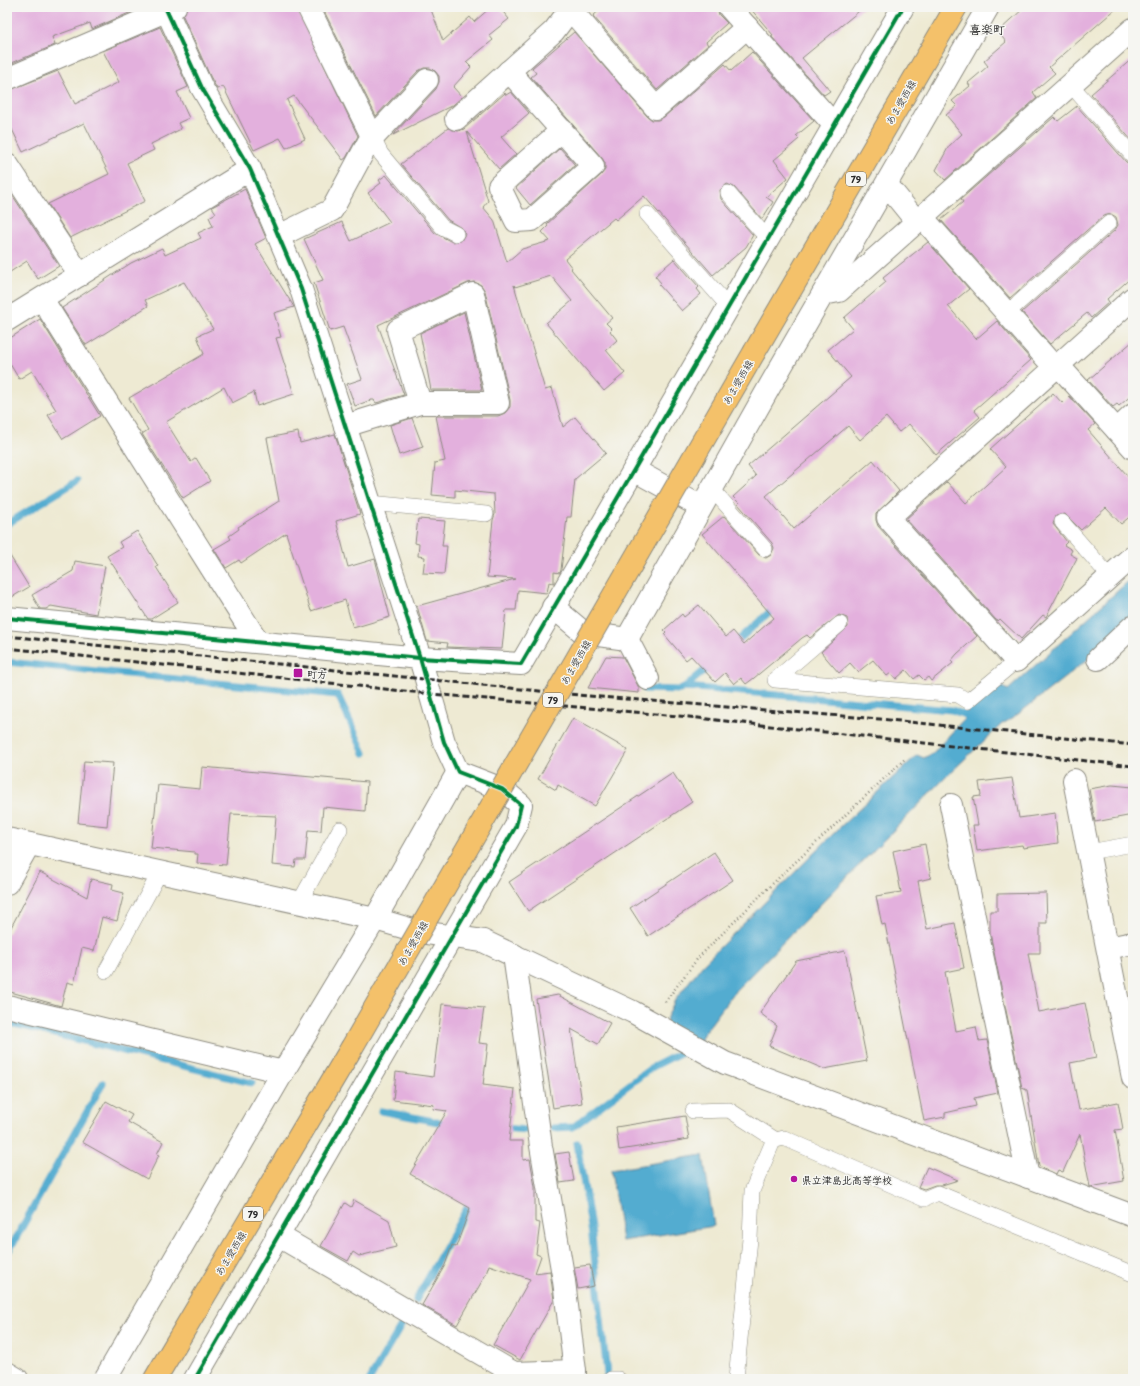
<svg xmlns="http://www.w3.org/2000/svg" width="1140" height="1386" font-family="'Playpen Sans','Klee One',sans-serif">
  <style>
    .water { fill: #53acd0; stroke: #3f6c7e }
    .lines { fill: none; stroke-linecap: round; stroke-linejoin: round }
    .stream { stroke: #53acd0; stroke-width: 7 }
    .building { fill: #e3b0dd }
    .lane-casing { stroke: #8c8a7f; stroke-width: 16 }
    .street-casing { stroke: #8c8a7f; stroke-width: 24 }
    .primary-casing { stroke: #8c8a7f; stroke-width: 24 }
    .path { stroke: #8c8a7f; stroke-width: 2.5; stroke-dasharray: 1 3; stroke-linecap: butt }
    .lane { stroke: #fff; stroke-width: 15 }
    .street { stroke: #fff; stroke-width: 22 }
    .primary { stroke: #f4c16a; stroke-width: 22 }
    .rail { stroke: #2b2b2b; stroke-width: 3; stroke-dasharray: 6 3; stroke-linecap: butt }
    .primary-bridge-casing { stroke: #8c8a7f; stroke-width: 24; stroke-linecap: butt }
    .primary-bridge { stroke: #f4c16a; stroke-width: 22 }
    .cycleway-casing { stroke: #f6f6f2; stroke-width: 6 }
    .cycleway { stroke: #00873e; stroke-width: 4 }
    .poi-dot { fill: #b5179e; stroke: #f6f6f2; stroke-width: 1.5 }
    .labels { text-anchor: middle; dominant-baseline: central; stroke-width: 3; stroke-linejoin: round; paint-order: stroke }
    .shield { fill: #f6f6f2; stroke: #686867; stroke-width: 1 }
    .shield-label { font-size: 9px; font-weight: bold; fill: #2b2b2b }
    .street-label { font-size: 10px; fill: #2b2b2b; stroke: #f6f6f2 }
    .poi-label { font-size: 10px; font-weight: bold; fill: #2b2b2b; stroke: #f6f6f2; text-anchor: start }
    .quarter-label { font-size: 12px; font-weight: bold; fill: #2b2b2b; stroke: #f6f6f2 }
  </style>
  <rect width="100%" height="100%" fill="#f6f6f2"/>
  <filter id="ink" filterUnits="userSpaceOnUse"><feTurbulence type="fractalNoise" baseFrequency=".025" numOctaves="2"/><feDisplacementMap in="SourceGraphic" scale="8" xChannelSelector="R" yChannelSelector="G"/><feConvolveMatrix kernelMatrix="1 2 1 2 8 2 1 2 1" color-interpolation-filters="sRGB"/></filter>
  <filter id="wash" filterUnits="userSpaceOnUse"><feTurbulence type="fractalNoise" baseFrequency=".012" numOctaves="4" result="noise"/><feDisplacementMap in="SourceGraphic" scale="16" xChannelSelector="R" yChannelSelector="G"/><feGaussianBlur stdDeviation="0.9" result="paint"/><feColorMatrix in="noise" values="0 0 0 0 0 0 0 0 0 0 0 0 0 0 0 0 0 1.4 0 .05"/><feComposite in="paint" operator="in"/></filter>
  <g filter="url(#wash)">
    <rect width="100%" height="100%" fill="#eeead3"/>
    <g class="water">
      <polygon points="1133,577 1133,620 1091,657 1013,718 1002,724 949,774 736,990 702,1036 695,1060 663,1043 667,1017 675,1000 703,964 837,830 917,755 924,758 933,753 964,719 968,709 1001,686 1008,690"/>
      <polygon points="703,1155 714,1226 622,1241 611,1170"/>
    </g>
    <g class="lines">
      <g class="stream">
        <polyline points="7,524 77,481"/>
        <polyline points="733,645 776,606"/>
        <polyline points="7,662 338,695 364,753"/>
        <polyline points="685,687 711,665"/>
        <polyline points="645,689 680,690 685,687 952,710 965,715"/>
        <polyline points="7,1022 252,1083"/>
        <polyline points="381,1111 449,1124"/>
        <polyline points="502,1128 528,1130"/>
        <polyline points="553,1128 573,1127 651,1068 682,1052 684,1045"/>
        <polyline points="577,1143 591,1227 607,1374"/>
        <polyline points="7,1254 103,1083"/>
        <polyline points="416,1300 472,1199"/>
        <polyline points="370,1379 404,1321"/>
      </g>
    </g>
    <g id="blocks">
      <g class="building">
        <polygon points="7,7 143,7 92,29 90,23 52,37 55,45 7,65"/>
        <polygon points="187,7 296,7 358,136 346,158 343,160 294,96 287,100 305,139 286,148 280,138 254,150 223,86 217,89 210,76 183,16"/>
        <polygon points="322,7 430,7 443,41 470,17 474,22 491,7 499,7 509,19 489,35 493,40 466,62 471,67 453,87 462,97 453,105 393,135 436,89 439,82 439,76 435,71 430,68 424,68 418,71 376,116"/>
        <polygon points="603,7 717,7 719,15 727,23 706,42 708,45 657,90 593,16"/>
        <polygon points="749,7 864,7 802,58 830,91 824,95 771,36 773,35"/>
        <polygon points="1025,7 1118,7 1049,67 1055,73 1033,92 1037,98 945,180 936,170 949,146 962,134 946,115 957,106 952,101 970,86 968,83 988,66 984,61 1006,42 998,32"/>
        <polygon points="160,27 188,87 177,92 189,118 178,123 181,129 151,144 154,150 127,163 145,201 70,238 48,204 109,174 84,123 23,152 7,119 7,91 58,71 75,104 119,82 103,51"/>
        <polygon points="574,32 647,116 652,120 658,120 664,117 725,64 731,71 752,52 814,121 796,136 799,139 774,160 788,178 766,197 773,202 762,219 734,187 727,184 720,190 721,199 753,235 746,247 713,275 644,196 616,220 614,218 565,259 572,268 571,269 612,318 606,323 612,329 610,331 617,340 606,350 625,373 604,391 546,323 572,301 551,276 515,287 514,285 545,390 552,388 563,427 575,417 606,453 575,479 571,517 567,517 561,570 560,573 554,572 554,583 549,582 547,593 518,590 516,610 506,610 502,649 447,647 448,643 427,641 417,606 515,579 487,577 493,520 495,514 494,494 455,490 455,497 432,495 435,463 445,461 436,416 498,416 505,413 510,407 510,400 485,291 481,285 474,282 468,283 378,325 404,395 376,403 374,400 371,400 355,406 347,384 362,379 343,327 330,331 314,283 323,280 304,239 342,222 351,241 390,222 368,193 381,183 379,180 386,175 435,233 452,242 461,241 465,234 463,229 448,220 401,164 448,128 458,131 464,129 505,93 506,95 511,92 529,113 501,137 516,154 499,169 467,132 488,201 483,207 494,220 507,262 522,249 550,241 542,232 548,226 547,224 601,175 605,170 605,163 602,158 531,77 536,73 532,68"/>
        <polygon points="1133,58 1133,142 1091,94"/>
        <polygon points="1077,106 1126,162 1133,165 1133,276 1107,299 1109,302 1091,318 1087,313 1050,344 1022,312 1115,230 1118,225 1116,217 1111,214 1103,216 1010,298 941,220 963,202 961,199 1054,117 1058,121"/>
        <polygon points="560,148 575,165 530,205 516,188"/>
        <polygon points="7,187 59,266 38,279 27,261 7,274"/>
        <polygon points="245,189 266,238 255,244 294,307 274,313 281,337 276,338 294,394 257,406 254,392 232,403 224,387 166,422 191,462 196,458 210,481 183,498 142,434 148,430 129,398 204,354 197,336 213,329 184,282 145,300 148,306 86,345 62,308 131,263 162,248 165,255 201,238 198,233 213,226 209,217 216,213 212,207"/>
        <polygon points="928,242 969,289 948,306 976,339 997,321 1031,360 974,410 980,417 936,455 909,424 899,432 886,417 860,440 848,426 766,496 794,529 873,460 899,491 876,514 876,520 878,526 977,636 957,654 951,661 953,663 931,681 928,677 924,680 919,675 914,679 906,670 896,679 891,673 887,676 873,660 858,672 850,663 839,673 821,652 848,627 847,618 839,615 810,638 807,635 802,638 754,678 746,684 741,678 734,684 725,673 715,682 691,656 686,660 664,634 666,632 664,630 682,614 684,617 699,605 726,637 733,631 744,644 774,618 702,534 724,516 759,555 766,558 771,555 774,548 772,543 738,504 739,503 733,497 756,476 748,466 851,377 828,350 853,329 844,318 886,282 883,278"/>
        <polygon points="674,259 699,287 697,289 701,294 682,311 659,285 661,283 655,276"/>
        <polygon points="464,312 482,390 431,390 420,333"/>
        <polygon points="40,319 100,416 63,439 48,415 56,410 32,371 19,379 7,359 7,340"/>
        <polygon points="1133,341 1133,394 1119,406 1117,404 1113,407 1088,380"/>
        <polygon points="1053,393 1062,403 1069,396 1095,424 1088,430 1133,482 1133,514 1121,524 1106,508 1081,530 1065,514 1056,516 1053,524 1067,542 1064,545 1072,550 1070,554 1077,558 1046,617 1043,615 1021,639 1000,619 998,621 996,620 906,519 947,482 966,503 1006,467 990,449"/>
        <polygon points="412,418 423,447 399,455 390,425"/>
        <polygon points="298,432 300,443 335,434 360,514 336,521 348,567 375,559 390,617 353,628 345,600 311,611 286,533 241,563 239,560 226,568 214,549 231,539 229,536 239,529 238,527 279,501 267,438"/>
        <polygon points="418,519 445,521 442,546 447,546 444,574 423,573 425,557 418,556 419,544 415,543"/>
        <polygon points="137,531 158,566 156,567 178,602 151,619 148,619 107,556 122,547 119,542"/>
        <polygon points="7,551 29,587 7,600"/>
        <polygon points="75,561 105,566 96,614 51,606 46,609 40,609 32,595 73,571"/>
        <polygon points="606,656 623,657 639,688 639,693 588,688"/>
        <polygon points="573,718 628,750 595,806 558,785 556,790 538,779"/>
        <polygon points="84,761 113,763 107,826 78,823"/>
        <polygon points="202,767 367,782 365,811 323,807 321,831 308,830 305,860 296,860 295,867 272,865 276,816 231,814 226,865 197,863 198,854 195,854 195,852 151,848 158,785 200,789"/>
        <polygon points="673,773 692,802 528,911 509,882"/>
        <polygon points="1012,778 1019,818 1055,813 1058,843 1023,848 1022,845 977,851 973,825 978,825 973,797 981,796 979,782"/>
        <polygon points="1112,785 1133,787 1133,815 1095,822 1089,789"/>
        <polygon points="925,844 931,878 918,881 927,929 955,923 964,968 945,972 956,1031 976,1027 979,1041 987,1040 998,1093 974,1098 976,1106 945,1113 945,1117 924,1121 885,924 882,925 876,896 901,892 893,851"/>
        <polygon points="714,852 733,880 648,936 630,908"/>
        <polygon points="40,872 87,897 91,879 113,884 112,890 124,893 117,921 102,917 94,951 82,948 74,984 67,982 61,1006 7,991 7,935"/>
        <polygon points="1046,893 1047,923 1040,923 1040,953 1028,953 1039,1012 1085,1003 1096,1058 1070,1063 1079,1110 1118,1102 1123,1129 1115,1130 1124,1181 1090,1187 1080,1134 1063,1172 1058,1170 1056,1174 1039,1166 1027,1090 1022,1088 990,933 990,911 997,911 997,894"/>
        <polygon points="845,951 867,1061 824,1069 769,1046 777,1026 760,1013 796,961"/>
        <polygon points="558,995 610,1023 598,1044 571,1029 582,1103 553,1108 536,999"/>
        <polygon points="442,1004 484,1008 479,1043 488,1044 483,1085 515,1089 509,1141 523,1141 523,1160 530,1159 535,1187 535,1222 540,1223 536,1254 541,1256 535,1273 550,1271 554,1300 520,1360 493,1345 530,1279 489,1265 486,1274 457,1325 422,1305 445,1265 452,1245 456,1247 470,1208 410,1174 447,1111 433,1109 434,1105 393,1100 396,1072 433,1077"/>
        <polygon points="106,1101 132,1115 128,1122 163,1142 157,1154 159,1155 147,1179 82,1142"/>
        <polygon points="685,1116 689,1139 619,1150 616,1127"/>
        <polygon points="569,1152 574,1181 560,1183 555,1154"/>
        <polygon points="927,1167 958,1180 942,1185 935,1185 924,1189 918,1187"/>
        <polygon points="354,1200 389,1220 396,1247 359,1256 353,1252 348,1261 321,1246 345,1203 351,1207"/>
        <polygon points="590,1265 594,1286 578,1289 574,1267"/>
      </g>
    </g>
  </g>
  <g filter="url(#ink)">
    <use href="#blocks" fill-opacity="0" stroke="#8c8a7f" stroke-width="1"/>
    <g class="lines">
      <defs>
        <g id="lane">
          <polyline points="1071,85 1133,156"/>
          <polyline points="373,138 381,154 442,227 456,234"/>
          <polyline points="728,193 768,239"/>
          <polyline points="647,214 729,307"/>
          <polyline points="1007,313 1109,223"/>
          <polyline points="712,489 765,549"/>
          <polyline points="370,503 486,514"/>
          <polyline points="1062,522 1110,577"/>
          <polyline points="840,624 775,680 958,695 968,701 1016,661"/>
          <polyline points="1089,852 1133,844"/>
          <polyline points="299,903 340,829"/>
          <polyline points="106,971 160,872"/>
          <polyline points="693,1111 729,1110 776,1140 784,1138 924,1199 938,1193 1133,1274"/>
          <polyline points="611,1379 618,1379"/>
          <polyline points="736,1379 750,1239 752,1191 774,1139"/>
        </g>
        <g id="street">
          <polyline points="165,7 202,88 250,169 301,289 420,658 444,742 458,772 502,789 521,805 516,826 195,1379"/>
          <polyline points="308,7 373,138"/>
          <polyline points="729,7 835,126"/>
          <polyline points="570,9 656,108 747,27"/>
          <polyline points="509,71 593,166 532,220 516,221 499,186 562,130"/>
          <polyline points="7,79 175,7"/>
          <polyline points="456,119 554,31 572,7"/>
          <polyline points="7,164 80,275"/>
          <polyline points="887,185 917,222"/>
          <polyline points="922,217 1055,368"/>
          <polyline points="279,236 332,210 368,143 427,80"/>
          <polyline points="823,294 839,291 1133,29"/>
          <polyline points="1133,298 888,518 1016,661 1133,556"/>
          <polyline points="42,299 258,642"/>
          <polyline points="7,320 250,169"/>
          <polyline points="1058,365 1133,448"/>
          <polyline points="345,426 420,403 498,403 473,294 398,330 420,403"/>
          <polyline points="1117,430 1133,415"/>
          <polyline points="634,470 701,507"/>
          <polyline points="553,607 584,633 627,639 771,384 988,7"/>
          <polyline points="7,618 420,658 521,664 903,7"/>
          <polyline points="627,639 648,679"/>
          <polyline points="1098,659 1133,626"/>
          <polyline points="1074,780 1133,1078"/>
          <polyline points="951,805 1028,1177"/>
          <polyline points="7,839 375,919 420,932 483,941 633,1012 725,1063 1133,1216"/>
          <polyline points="7,883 29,844"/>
          <polyline points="1108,948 1133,943"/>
          <polyline points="514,955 541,1146 564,1281 575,1371 574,1379"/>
          <polyline points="7,1006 283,1072"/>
          <polyline points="277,1235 514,1373 575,1371"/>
          <polyline points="7,1373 17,1379"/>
          <polyline points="105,1379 283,1072 375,919 458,772"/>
        </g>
        <g id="primary">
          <polyline points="755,351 956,7"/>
          <polyline points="155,1379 351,1049"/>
        </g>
      </defs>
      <use href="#lane" class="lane-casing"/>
      <use href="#street" class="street-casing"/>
      <use href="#primary" class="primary-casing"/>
      <polyline class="path" points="665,1002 698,958 767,889 906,758"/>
      <use href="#lane" class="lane"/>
      <use href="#street" class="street"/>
      <use href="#primary" class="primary"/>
      <g class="rail">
        <polyline points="7,636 588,696 880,719 1133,745"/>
        <polyline points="7,648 431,694 689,717 1133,766"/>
      </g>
      <defs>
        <polyline id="primary-bridge" points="351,1049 755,351"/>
      </defs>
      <use href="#primary-bridge" class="primary-bridge-casing"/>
      <use href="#primary-bridge" class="primary-bridge"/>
      <defs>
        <g id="cycleway">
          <polyline points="165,7 202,88 250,169 301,289 420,658 444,742 458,772 502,789 521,805 516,826 195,1379"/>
          <polyline points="7,618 420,658 521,664 903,7"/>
        </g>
      </defs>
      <use href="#cycleway" class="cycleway-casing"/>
      <use href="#cycleway" class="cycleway"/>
    </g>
  </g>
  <g class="poi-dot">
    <rect x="293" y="668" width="10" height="10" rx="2"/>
    <circle cx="794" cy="1179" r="4"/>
  </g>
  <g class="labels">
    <g class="shield">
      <rect x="846" y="172" width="20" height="14" rx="3"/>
      <rect x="543" y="693" width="20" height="14" rx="3"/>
      <rect x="243" y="1207" width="20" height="14" rx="3"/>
    </g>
    <g class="shield-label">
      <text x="856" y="179">79</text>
      <text x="553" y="700">79</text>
      <text x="253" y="1214">79</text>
    </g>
    <g class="street-label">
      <text transform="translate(900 102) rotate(-60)">あま愛西線</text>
      <text transform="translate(737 382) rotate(-60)">あま愛西線</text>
      <text transform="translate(575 662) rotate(-60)">あま愛西線</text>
      <text transform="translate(412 943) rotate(-60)">あま愛西線</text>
      <text transform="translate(230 1253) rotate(-59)">あま愛西線</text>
    </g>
    <g class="poi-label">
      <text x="307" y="673">町方</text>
      <text x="802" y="1179">県立津島北高等学校</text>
    </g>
    <g class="quarter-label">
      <text x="987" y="29">喜楽町</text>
    </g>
  </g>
  <rect width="1140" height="1386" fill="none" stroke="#f6f6f2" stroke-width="24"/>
</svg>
